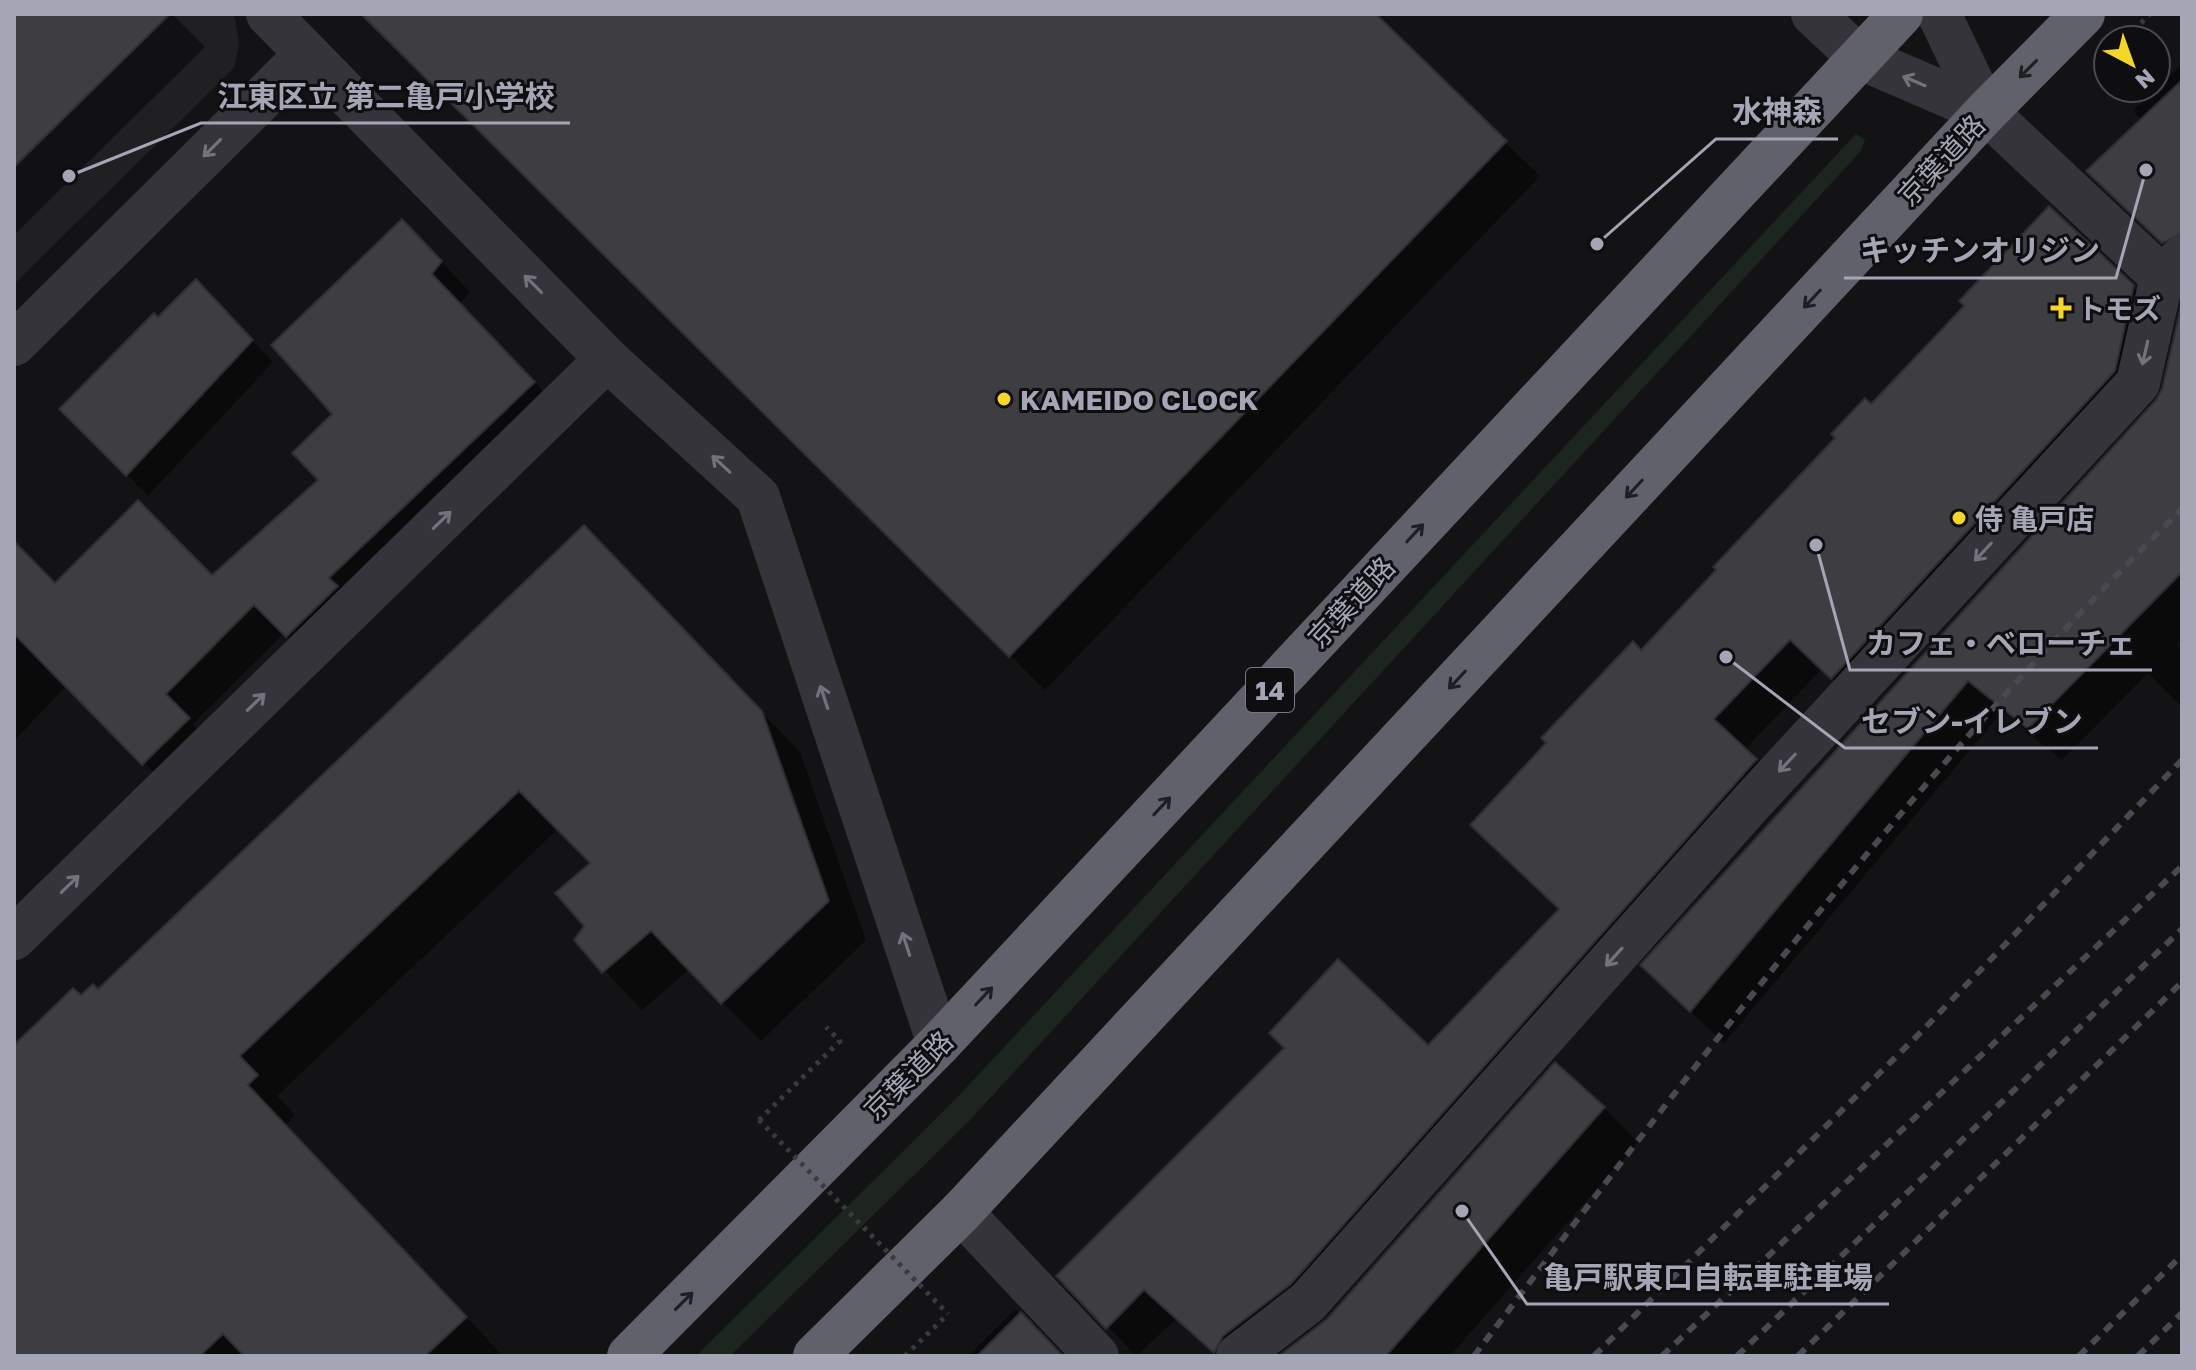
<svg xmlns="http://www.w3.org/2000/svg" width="2196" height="1370" font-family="'Golos Text','Noto Sans JP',sans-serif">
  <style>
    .built { fill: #201f22 }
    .green { fill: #1d251f }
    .shadow { fill: #0007 }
    .building { fill: #3e3d42; stroke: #2e2d31; stroke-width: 2 }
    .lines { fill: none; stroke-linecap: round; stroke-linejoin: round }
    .path { stroke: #3a3b41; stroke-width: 5; stroke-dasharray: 4 6; stroke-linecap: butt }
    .minor { stroke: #34343a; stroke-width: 44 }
    .highway { stroke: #60616b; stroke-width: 44 }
    .rail { stroke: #494951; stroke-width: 6; stroke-dasharray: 10 8; stroke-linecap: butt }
    .path-bridge { stroke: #3a3b41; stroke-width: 5; stroke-dasharray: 4 6; stroke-linecap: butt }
    .oneway { stroke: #1e1f22 }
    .oneway2 { stroke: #72737e }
    .poi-dot { fill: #f6d62a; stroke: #0e0e10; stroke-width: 3 }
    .labels { text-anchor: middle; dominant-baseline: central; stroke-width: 6; stroke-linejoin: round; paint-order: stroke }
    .shield { fill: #0e0e10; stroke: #777884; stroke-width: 2 }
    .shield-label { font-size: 26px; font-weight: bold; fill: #a4a6b6 }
    .street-label { font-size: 28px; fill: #a4a6b6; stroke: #0e0e10 }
    .poi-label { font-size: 28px; font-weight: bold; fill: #a4a6b6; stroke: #0e0e10; text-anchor: start }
    .leader { fill: none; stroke: #a4a6b6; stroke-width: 3 }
    .callout-dot { fill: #a4a6b6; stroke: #0e0e10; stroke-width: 3 }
    .callout-label { font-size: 30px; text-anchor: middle; font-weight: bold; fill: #a4a6b6; stroke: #0e0e10; stroke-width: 6; stroke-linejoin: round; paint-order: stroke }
  </style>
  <rect width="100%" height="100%" fill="#131315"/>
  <polygon class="built" points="14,14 231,14 235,18 239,44 234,68 14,284"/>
  <polygon class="green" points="1856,134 1865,139 1861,151 969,1121 730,1356 696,1356 953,1102"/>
  <g class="shadow">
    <polygon points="14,14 172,14 205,47 14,235"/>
    <polygon points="363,14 1373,14 1540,176 1045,690"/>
    <polygon points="2182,65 2182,261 2121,204 2142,120 2133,111"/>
    <polygon points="432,251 470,292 460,304 563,412 316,665 284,633 193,724 217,749 173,792 67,685 14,741 14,569 55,585 212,578 321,480 335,414"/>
    <polygon points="2133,287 2164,318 1863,708 1822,669 1744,750 1786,791 1267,1356 1216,1356 1176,1319 1136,1356 1059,1276 1429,1048 1561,910 1642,653 1871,407"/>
    <polygon points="217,303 273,362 148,496 62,409 158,320"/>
    <polygon points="2182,311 2182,639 2177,645 2182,650 2182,707 2148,673 2062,760 2002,712 1724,1043 1676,998 2158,401 2164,390"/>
    <polygon points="622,567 800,752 866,940 761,1041 690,969 642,1010 576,940 586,926 593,863 559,828 277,1096 295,1115 286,1125 503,1356 14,1356 14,1048 81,998 98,992"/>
    <polygon points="1604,1108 1638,1142 1450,1356 1282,1356"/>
    <polygon points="1015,1310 1060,1356 968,1356"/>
  </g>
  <g class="building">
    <polygon points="14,14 170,14 14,167"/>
    <polygon points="361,14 1376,14 1507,141 1009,657"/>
    <polygon points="2182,80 2182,234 2162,243 2086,171"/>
    <polygon points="2049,206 2134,285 2115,371 1831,679 1790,640 1714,719 1757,759 1291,1284 1223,1336 1214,1353 1144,1290 1106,1329 1056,1276 1284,1048 1269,1033 1338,959 1428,1045 1559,909 1470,825 1546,743 1541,738 1633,641 1641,650 1716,570 1713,567 1835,438 1831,434 1865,398 1871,404 1964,306 1959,301"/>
    <polygon points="402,219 442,261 432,274 535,382 329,578 338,586 286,637 254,605 166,694 190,718 142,765 14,634 14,541 55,583 138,500 212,575 318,480 292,453 332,414 271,345"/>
    <polygon points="196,279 253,340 126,476 59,409 154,313 158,317"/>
    <polygon points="2182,302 2182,572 2028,729 1968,681 1690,1012 1640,965 2156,400 2162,389"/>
    <polygon points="584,525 762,711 829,901 721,1004 651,931 602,973 574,940 584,926 555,893 590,863 519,791 240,1056 258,1075 248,1085 467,1317 425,1356 244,1356 223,1334 200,1356 14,1356 14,1045 73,988 81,995 93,984 98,989"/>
    <polygon points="1555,1062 1605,1107 1386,1356 1279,1356 1327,1319"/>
    <polygon points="1021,1312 1063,1356 977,1356"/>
  </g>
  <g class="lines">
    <g class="path">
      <polyline points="2134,30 2150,14"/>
      <polyline points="759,1120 840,1041 826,1027"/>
      <polyline points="905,1356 948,1314"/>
    </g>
    <g class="minor">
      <polyline points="268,14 607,359 758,497 939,1044"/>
      <polyline points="1813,14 1859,57 1986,112 2162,277"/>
      <polyline points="1939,14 1986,112"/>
      <polyline points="14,344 307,54"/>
      <polyline points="14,938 607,359"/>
      <polyline points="961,1212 1097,1356"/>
      <polyline points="1238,1356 1308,1302 1751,803 2138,383 2162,277 2182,258"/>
    </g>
    <g class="highway">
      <polyline points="629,1356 939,1044 1901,14"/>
      <polyline points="815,1356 961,1212 1986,112 2083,14"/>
    </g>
    <g class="rail">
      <path d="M 1474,1356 C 1698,1060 1917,771 2182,509"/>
      <polyline points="1594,1356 1921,1032 2182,760"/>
      <polyline points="1662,1356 2182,866"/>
      <polyline points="1737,1356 2182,929"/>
      <polyline points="1798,1356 2182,982"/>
      <polyline points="2079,1356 2182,1255"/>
      <polyline points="2138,1356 2182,1313"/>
    </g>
    <polyline class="path-bridge" points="759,1120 948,1314"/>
  </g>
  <defs><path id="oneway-shaft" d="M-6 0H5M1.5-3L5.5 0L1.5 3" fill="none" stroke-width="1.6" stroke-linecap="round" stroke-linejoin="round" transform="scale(2)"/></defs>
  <g class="oneway">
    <use href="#oneway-shaft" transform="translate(2028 69) rotate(135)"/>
    <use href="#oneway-shaft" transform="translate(1812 299) rotate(133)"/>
    <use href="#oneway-shaft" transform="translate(1634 489) rotate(133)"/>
    <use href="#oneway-shaft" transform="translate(1415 533) rotate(-47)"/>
    <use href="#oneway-shaft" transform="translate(1457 680) rotate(133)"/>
    <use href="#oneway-shaft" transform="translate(1162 806) rotate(-47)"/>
    <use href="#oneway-shaft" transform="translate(984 996) rotate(-47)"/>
    <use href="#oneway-shaft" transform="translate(684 1301) rotate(-45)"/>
  </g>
  <g class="oneway2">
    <use href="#oneway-shaft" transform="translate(1914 81) rotate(-157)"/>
    <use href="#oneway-shaft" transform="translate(212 148) rotate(135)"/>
    <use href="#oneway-shaft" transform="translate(533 284) rotate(-135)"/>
    <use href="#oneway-shaft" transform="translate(2145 353) rotate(103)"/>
    <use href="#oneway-shaft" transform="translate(721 464) rotate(-137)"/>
    <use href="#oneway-shaft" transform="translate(442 520) rotate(-44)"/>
    <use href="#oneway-shaft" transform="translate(1983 552) rotate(133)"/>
    <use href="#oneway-shaft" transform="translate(824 697) rotate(-108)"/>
    <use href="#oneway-shaft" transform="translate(256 702) rotate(-44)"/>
    <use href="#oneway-shaft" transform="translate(1787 763) rotate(133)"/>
    <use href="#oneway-shaft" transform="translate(70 884) rotate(-44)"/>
    <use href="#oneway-shaft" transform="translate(906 944) rotate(-108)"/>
    <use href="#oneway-shaft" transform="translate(1614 957) rotate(132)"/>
  </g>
  <g class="poi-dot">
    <path d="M2057 296h8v8h8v8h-8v8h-8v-8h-8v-8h8z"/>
    <circle cx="1004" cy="399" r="8"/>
    <circle cx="1959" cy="518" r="8"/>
  </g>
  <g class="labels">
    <rect class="shield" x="1246" y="668" width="48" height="44" rx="6"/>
    <g class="shield-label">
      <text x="1270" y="690">14</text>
    </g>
    <g class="street-label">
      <text transform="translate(1941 160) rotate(-47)">京葉道路</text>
      <text transform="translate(1351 602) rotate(-47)">京葉道路</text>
      <text transform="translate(908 1075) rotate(-45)">京葉道路</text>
    </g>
    <g class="poi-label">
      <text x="2077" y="308">トモズ</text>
      <text x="1020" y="399">KAMEIDO CLOCK</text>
      <text x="1975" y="518">侍 亀戸店</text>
    </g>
  </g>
  <path class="leader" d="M69 176L201 123H570M1597 244L1716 139H1838M2146 170L2116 278H1844M1816 545L1850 670H2152M1726 657L1845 748H2098M1462 1211L1527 1304H1889"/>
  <g class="callout-dot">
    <circle cx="69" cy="176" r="8"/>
    <circle cx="1597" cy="244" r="8"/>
    <circle cx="2146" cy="170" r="8"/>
    <circle cx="1816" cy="545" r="8"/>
    <circle cx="1726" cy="657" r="8"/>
    <circle cx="1462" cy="1211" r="8"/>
  </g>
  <g class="callout-label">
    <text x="386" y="107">江東区立 第二亀戸小学校</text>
    <text x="1777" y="122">水神森</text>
    <text x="1980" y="261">キッチンオリジン</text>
    <text x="2001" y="654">カフェ・ベローチェ</text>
    <text x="1972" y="732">セブン-イレブン</text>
    <text x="1708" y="1288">亀戸駅東口自転車駐車場</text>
  </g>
  <rect width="2196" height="1370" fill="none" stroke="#a4a6b6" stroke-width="32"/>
  <g transform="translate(2132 64) rotate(139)"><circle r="38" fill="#0e0e10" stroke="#4a4b52" stroke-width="2"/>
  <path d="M0-6L14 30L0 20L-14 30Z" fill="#f6d62a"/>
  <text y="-12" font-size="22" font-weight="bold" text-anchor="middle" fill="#a4a6b6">N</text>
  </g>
</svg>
